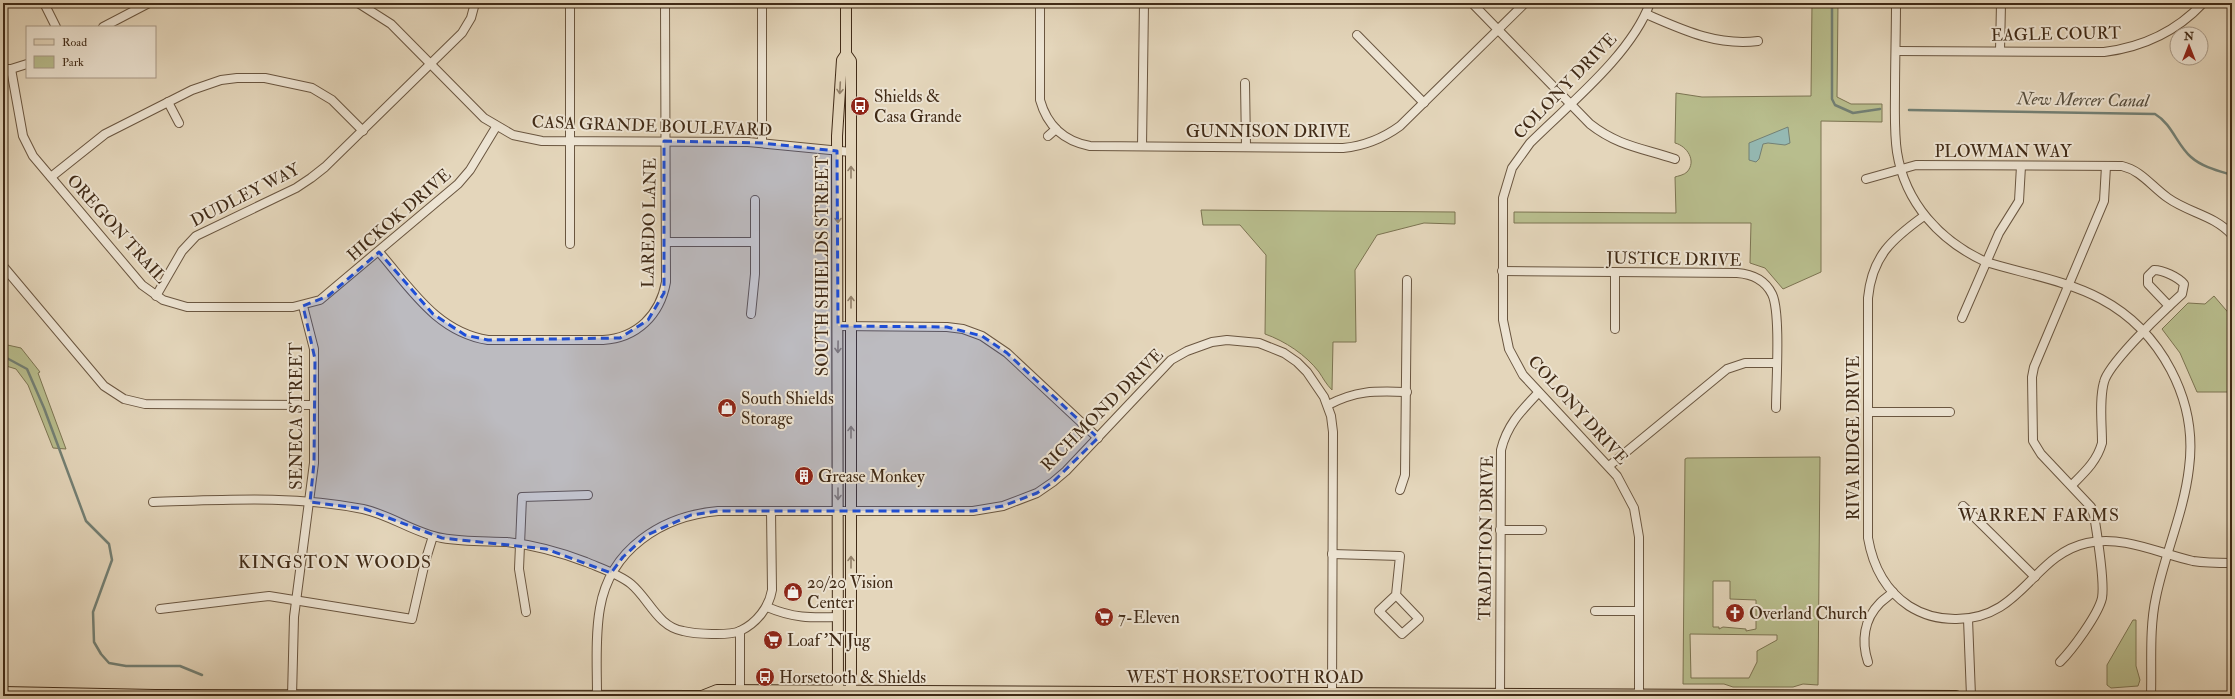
<svg xmlns="http://www.w3.org/2000/svg" width="2235" height="699" font-family="'IM FELL Double Pica',serif">
  <style>
    .green { fill: #b8bd8d; stroke: #7c7452; fill-rule: evenodd }
    .water { fill: #95b9b3; stroke: #738075 }
    .lines { fill: none; stroke-linecap: round; stroke-linejoin: round }
    .stream { stroke: #738075; stroke-width: 2.5 }
    .minor-casing { stroke: #6a5640; stroke-width: 10 }
    .major-casing { stroke: #412b17; stroke-width: 12 }
    .minor { stroke: #ede4d3; stroke-width: 8 }
    .major { stroke: #e4d6bb; stroke-width: 10 }
    .oneway { stroke: #928069 }
    .marked { fill: #1d4ed8; fill-opacity: 0.2; stroke: #1d4ed8; stroke-width: 3; stroke-dasharray: 8 5; stroke-linejoin: round }
    .labels { text-anchor: middle; dominant-baseline: central; stroke-width: 4; stroke-linejoin: round; paint-order: stroke }
    .street-label { font-size: 17px; fill: #412b17; stroke: #ede4d3 }
    .poi-label { font-size: 17px; fill: #412b17; stroke: #ede4d3; text-anchor: start }
    .water-label { font-size: 18px; font-style: italic; fill: #564e3e; stroke: #ede4d3 }
    .neighbourhood-label { font-size: 18px; letter-spacing: 1px; fill: #412b17; stroke: #ede4d3 }
  </style>
  <rect width="100%" height="100%" fill="#e4d6bb"/>
  <filter id="stains"><feTurbulence type="fractalNoise" baseFrequency=".005" numOctaves="4"/><feColorMatrix values="0 0 0 0 .2 0 0 0 0 .09 0 0 0 0 .02 0 0 0 .5 -.17"/></filter>
  <radialGradient id="worn" r=".72"><stop offset=".6" stop-color="#630" stop-opacity="0"/><stop offset="1" stop-color="#630" stop-opacity=".3"/></radialGradient>
  <g class="green">
    <path d="M 1812,3 L 1838,3 L 1837,97 L 1851,104 L 1882,104 L 1882,122 L 1821,121 L 1821,272 L 1783,289 L 1765,268 L 1750,263 L 1751,223 L 1514,223 L 1514,212 L 1676,213 L 1675,177 C 1678,176 1684,175 1687,172 C 1697,161 1687,146 1675,143 L 1676,93 L 1702,97 L 1811,96 Z"/>
    <path d="M 1201,210 L 1455,212 L 1455,224 L 1424,223 L 1377,235 L 1355,270 L 1356,342 L 1333,342 L 1332,390 C 1326,384 1323,378 1319,372 C 1306,355 1285,341 1265,334 L 1266,255 L 1240,225 L 1203,225 Z"/>
    <polygon points="2214,296 2232,317 2232,392 2197,392 2180,353 2162,329 2188,303 2205,304"/>
    <polygon points="3,344 21,348 40,372 38,373 66,449 53,448 28,385 16,369 3,365"/>
    <path d="M 1820,457 L 1818,685 L 1803,684 L 1793,687 L 1733,687 L 1724,684 L 1683,684 L 1685,459 L 1687,458 ZM 1713,581 L 1730,581 L 1730,599 L 1756,600 L 1756,629 L 1746,631 L 1746,629 L 1723,627 L 1719,629 L 1719,627 L 1713,627 ZM 1690,634 L 1777,635 L 1777,640 L 1757,651 L 1757,662 L 1749,678 L 1691,678 Z"/>
    <polygon points="2133,620 2136,620 2136,666 2140,680 2138,686 2111,688 2107,685 2107,665"/>
  </g>
  <polygon class="water" points="1788,127 1790,143 1785,145 1768,143 1763,144 1759,159 1756,162 1749,160 1749,143"/>
  <g class="lines">
    <g class="stream">
      <polyline points="1832,3 1832,99 1835,105 1853,113 1880,109"/>
      <path d="M 1909,110 L 2155,114 C 2172,124 2177,145 2191,157 C 2202,167 2219,171 2232,175"/>
      <polyline points="3,356 27,369 44,408 86,521 109,544 112,560 93,612 94,642 101,654 109,663 126,666 180,666 202,675"/>
    </g>
    <defs>
      <g id="minor">
        <polyline points="44,3 56,27"/>
        <polyline points="358,3 391,24 484,118 513,135 542,141 748,142 851,152"/>
        <path d="M 1040,3 L 1040,100 C 1047,125 1063,141 1090,146 L 1343,148 C 1365,146 1382,139 1400,126 L 1525,3"/>
        <path d="M 1472,3 L 1590,124 C 1618,146 1642,148 1675,159"/>
        <path d="M 1896,3 C 1896,32 1895,62 1895,91 C 1895,111 1894,132 1897,152 C 1905,203 1940,241 1986,262 C 2022,273 2068,281 2101,299 C 2161,331 2198,400 2189,468 C 2184,512 2165,553 2156,597 C 2149,629 2152,663 2151,696"/>
        <path d="M 1646,14 C 1683,30 1716,46 1758,41"/>
        <polyline points="103,27 149,3"/>
        <polyline points="1357,35 1424,103"/>
        <path d="M 1896,51 L 2104,52 C 2143,47 2176,32 2203,3"/>
        <polyline points="2000,51 2001,3"/>
        <polyline points="3,69 11,69 27,64"/>
        <polyline points="11,69 23,136 33,156 142,285 163,300 187,307 293,307 320,300 458,184 470,170 496,127"/>
        <polyline points="1245,83 1246,146"/>
        <polyline points="168,102 179,123"/>
        <polyline points="1048,136 1056,129"/>
        <polyline points="762,143 762,3"/>
        <polyline points="1142,146 1144,3"/>
        <polyline points="51,177 105,134 192,90 221,80 237,78 265,78 312,88 332,100 363,131"/>
        <path d="M 1866,179 L 1916,165 L 2122,166 C 2142,171 2151,186 2168,198 C 2189,213 2214,215 2232,235"/>
        <path d="M 1924,216 C 1892,239 1872,256 1868,298 L 1868,538 C 1873,567 1885,590 1909,606 C 1923,615 1939,619 1955,619 C 2022,620 2032,555 2087,543 C 2123,535 2158,553 2193,561 C 2206,563 2219,563 2232,563"/>
        <polyline points="666,242 755,242"/>
        <polyline points="570,244 570,3"/>
        <path d="M 379,252 C 411,289 437,332 488,340 L 603,340 C 637,338 660,315 666,282 L 665,3"/>
        <polyline points="3,266 104,386 124,399 145,404 314,405"/>
        <path d="M 2154,270 C 2163,270 2178,277 2184,284 L 2182,294 L 2169,306 L 2148,284 L 2148,276 Z"/>
        <path d="M 1502,271 L 1737,273 C 1752,274 1765,280 1772,294 C 1781,312 1776,385 1776,408"/>
        <polyline points="156,296 182,251 196,236 296,188 311,178 325,167 462,33 471,18 475,3"/>
        <polyline points="751,314 755,274 755,200"/>
        <polyline points="1962,318 1999,233 2019,201 2021,166"/>
        <polyline points="838,326 947,327 963,329 982,336 1007,353 1098,438"/>
        <polyline points="1615,329 1615,272"/>
        <path d="M 1328,405 C 1357,390 1375,391 1407,392"/>
        <polyline points="1868,412 1950,412"/>
        <polyline points="1609,466 1727,369 1745,363 1776,363"/>
        <path d="M 2072,485 C 2085,472 2097,461 2102,443 C 2102,423 2099,400 2104,382 C 2108,365 2155,319 2169,306"/>
        <polyline points="1400,490 1405,475 1407,280"/>
        <path d="M 153,502 C 223,500 293,495 363,509 C 391,515 414,533 442,538 C 464,542 485,541 507,542 C 534,545 560,552 586,562 C 600,568 619,574 631,584 C 649,599 658,627 683,631 C 695,634 729,636 740,631 C 757,623 769,607 772,590 L 771,511"/>
        <polyline points="1963,506 2035,577"/>
        <polyline points="1500,530 1542,530"/>
        <polyline points="1332,554 1400,556 1396,595 1379,611 1402,634 1419,619 1396,595"/>
        <path d="M 767,607 C 793,618 810,618 838,617"/>
        <polyline points="160,609 269,596 412,619 425,562 433,536"/>
        <polyline points="1595,611 1639,611"/>
        <polyline points="526,612 519,569 522,497 588,495"/>
        <polyline points="1968,619 1971,696"/>
        <polyline points="740,631 740,691"/>
        <path d="M 1868,662 C 1861,641 1864,619 1880,603 C 1884,599 1889,596 1893,592"/>
        <path d="M 2060,662 C 2072,650 2098,615 2102,598 C 2105,581 2097,534 2094,515 L 2091,507 L 2041,454 L 2033,441 L 2032,377 L 2034,367 L 2104,201 L 2106,166"/>
        <polyline points="292,696 294,617 314,463 314,349 303,306"/>
        <path d="M 597,696 C 597,667 595,636 600,608 C 610,549 662,516 718,511 L 973,511 L 1003,506 L 1037,493 L 1053,482 L 1066,471 L 1171,360 L 1187,351 L 1212,342 L 1227,340 L 1259,343 L 1284,353 L 1297,362 L 1307,372 L 1324,397 L 1331,416 L 1333,432 L 1332,696"/>
        <path d="M 1500,696 L 1501,450 C 1507,425 1521,411 1538,393"/>
        <path d="M 1639,696 L 1639,537 L 1634,508 L 1617,476 L 1523,375 L 1509,349 L 1503,320 L 1503,198 L 1512,168 L 1530,143 C 1569,104 1631,55 1650,3"/>
      </g>
      <g id="major">
        <polyline points="846,3 846,54 851,61 851,696"/>
        <polyline points="3,692 155,695 702,696 717,690 1956,696"/>
        <polyline points="838,696 837,136 842,60 846,54"/>
      </g>
    </defs>
    <use href="#minor" class="minor-casing"/>
    <use href="#major" class="major-casing"/>
    <use href="#minor" class="minor"/>
    <use href="#major" class="major"/>
  </g>
  <defs><path id="oneway-shaft" d="M-6 0H5M1.5-3L5.5 0L1.5 3" fill="none" stroke-width="1.6" stroke-linecap="round" stroke-linejoin="round"/></defs>
  <g class="oneway">
    <use href="#oneway-shaft" transform="translate(840 88) rotate(93)"/>
    <use href="#oneway-shaft" transform="translate(851 172) rotate(-90)"/>
    <use href="#oneway-shaft" transform="translate(838 217) rotate(90)"/>
    <use href="#oneway-shaft" transform="translate(851 302) rotate(-90)"/>
    <use href="#oneway-shaft" transform="translate(838 347) rotate(91)"/>
    <use href="#oneway-shaft" transform="translate(851 432) rotate(-90)"/>
    <use href="#oneway-shaft" transform="translate(838 494) rotate(90)"/>
    <use href="#oneway-shaft" transform="translate(851 562) rotate(-90)"/>
  </g>
  <path class="marked" d="M 664,141 L 762,143 L 837,151 L 838,326 L 947,327 L 982,336 L 1007,353 L 1098,438 L 1053,482 L 1037,493 L 1003,506 L 973,511 L 718,511 L 691,515 L 647,535 L 623,557 L 611,573 L 546,549 L 442,538 L 365,509 L 310,502 L 314,463 L 315,359 L 303,306 L 328,296 L 379,252 L 433,314 L 465,335 L 488,340 L 620,338 L 648,320 L 664,293 Z"/>
  <defs>
    <symbol id="bus-disc" viewBox="-11 -11 22 22"><circle r="9.5" fill="#8f2418" stroke="#ede4d3"/><path d="M-5-6H5V4H4V6H2V4H-2V6H-4V4H-5ZM-3.5-4V0h7V-4ZM-3.5 1.2v1.5H-2V1.2ZM2 1.2v1.5H3.5V1.2Z" fill="#fff"/></symbol>
    <symbol id="shop-disc" viewBox="-11 -11 22 22"><circle r="9.5" fill="#8f2418" stroke="#ede4d3"/><path d="M-5-2.5h2.3a2.7 3.5 0 0 1 5.4 0H5L5.5 6h-11ZM-1.5-2.5h3a1.5 2.3 0 0 0-3 0Z" fill="#fff"/></symbol>
    <symbol id="building-disc" viewBox="-11 -11 22 22"><circle r="9.5" fill="#8f2418" stroke="#ede4d3"/><path d="M-4-6H4V6H1V3H-1V6H-4ZM-2.5-4.3h1.7v1.8h-1.7ZM.8-4.3h1.7v1.8H.8ZM-2.5-1h1.7V.8h-1.7ZM.8-1h1.7V.8H.8Z" fill="#fff"/></symbol>
    <symbol id="church-disc" viewBox="-11 -11 22 22"><circle r="9.5" fill="#8f2418" stroke="#ede4d3"/><path d="M-1.2-6h2.4v3.5h3.3v2.4h-3.3V6h-2.4V-.1h-3.3v-2.4h3.3Z" fill="#fff"/></symbol>
    <symbol id="supermarket-disc" viewBox="-11 -11 22 22"><circle r="9.5" fill="#8f2418" stroke="#ede4d3"/><path d="M-6-5.5h2.5l.6 2H6L4.5 2H-2.5L-4.4-4H-6ZM-1.5 3.2a1.3 1.3 0 1 0 .1 0ZM3 3.2a1.3 1.3 0 1 0 .1 0Z" fill="#fff"/></symbol>
  </defs>
  <g fill-rule="evenodd">
    <use href="#bus-disc" x="849" y="95" width="22" height="22"/>
    <use href="#shop-disc" x="716" y="397" width="22" height="22"/>
    <use href="#building-disc" x="793" y="465" width="22" height="22"/>
    <use href="#shop-disc" x="782" y="581" width="22" height="22"/>
    <use href="#church-disc" x="1724" y="602" width="22" height="22"/>
    <use href="#supermarket-disc" x="1093" y="606" width="22" height="22"/>
    <use href="#supermarket-disc" x="762" y="629" width="22" height="22"/>
    <use href="#bus-disc" x="754" y="666" width="22" height="22"/>
  </g>
  <g class="labels">
    <g class="street-label">
      <text transform="translate(2056 34) rotate(-1)">EAGLE COURT</text>
      <text transform="translate(1565 86) rotate(-46)">COLONY DRIVE</text>
      <text transform="translate(652 126) rotate(2)">CASA GRANDE BOULEVARD</text>
      <text x="1268" y="131">GUNNISON DRIVE</text>
      <text x="2003" y="151">PLOWMAN WAY</text>
      <text transform="translate(245 195) rotate(-27)">DUDLEY WAY</text>
      <text transform="translate(399 215) rotate(-41)">HICKOK DRIVE</text>
      <text transform="translate(649 223) rotate(-89)">LAREDO LANE</text>
      <text transform="translate(117 229) rotate(48)">OREGON TRAIL</text>
      <text transform="translate(1674 259) rotate(1)">JUSTICE DRIVE</text>
      <text transform="translate(822 266) rotate(-90)">SOUTH SHIELDS STREET</text>
      <text transform="translate(1102 410) rotate(-45)">RICHMOND DRIVE</text>
      <text transform="translate(1578 410) rotate(48)">COLONY DRIVE</text>
      <text transform="translate(296 416) rotate(-90)">SENECA STREET</text>
      <text transform="translate(1853 438) rotate(-90)">RIVA RIDGE DRIVE</text>
      <text transform="translate(1486 538) rotate(-89)">TRADITION DRIVE</text>
      <text x="1245" y="677">WEST HORSETOOTH ROAD</text>
    </g>
    <g class="poi-label">
      <text x="874" y="96">Shields &amp;<tspan x="874" dy="20">Casa Grande</tspan></text>
      <text x="741" y="398">South Shields<tspan x="741" dy="20">Storage</tspan></text>
      <text x="818" y="476">Grease Monkey</text>
      <text x="807" y="582">20/20 Vision<tspan x="807" dy="20">Center</tspan></text>
      <text x="1749" y="613">Overland Church</text>
      <text x="1118" y="617">7-Eleven</text>
      <text x="787" y="640">Loaf 'N Jug</text>
      <text x="779" y="677">Horsetooth &amp; Shields</text>
    </g>
    <g class="water-label">
      <text transform="translate(2083 100) rotate(1)">New Mercer Canal</text>
    </g>
    <g class="neighbourhood-label">
      <text x="2039" y="515">WARREN FARMS</text>
      <text x="335" y="562">KINGSTON WOODS</text>
    </g>
  </g>
  <rect width="2235" height="699" fill="none" stroke="#e4d6bb" stroke-width="16"/>
  <rect x="4" y="4" width="2227" height="691" fill="none" stroke="#412b17" stroke-width="2"/>
  <rect x="8" y="8" width="2219" height="683" fill="none" stroke="#412b17"/>
  <rect x="26" y="26" width="130" height="52" fill="#ede4d3" stroke="#a89a88"/>
  <rect x="34" y="39" width="20" height="6" fill="#e4d6bb" stroke="#a89a88"/>
  <text x="62" y="46" font-size="12" fill="#412b17">Road</text>
  <rect x="34" y="56" width="20" height="12" fill="#b8bd8d" stroke="#a89a88"/>
  <text x="62" y="66" font-size="12" fill="#412b17">Park</text>
  <g transform="translate(2189 46)"><circle r="19" fill="#ede4d3" stroke="#a89a88"/>
  <path d="M0-3L7 15L0 10L-7 15Z" fill="#8f2418"/>
  <text y="-6" font-size="11" font-weight="bold" text-anchor="middle" fill="#412b17">N</text>
  </g>
  <rect width="100%" height="100%" filter="url(#stains)"/>
  <rect width="100%" height="100%" fill="url(#worn)"/>
</svg>
